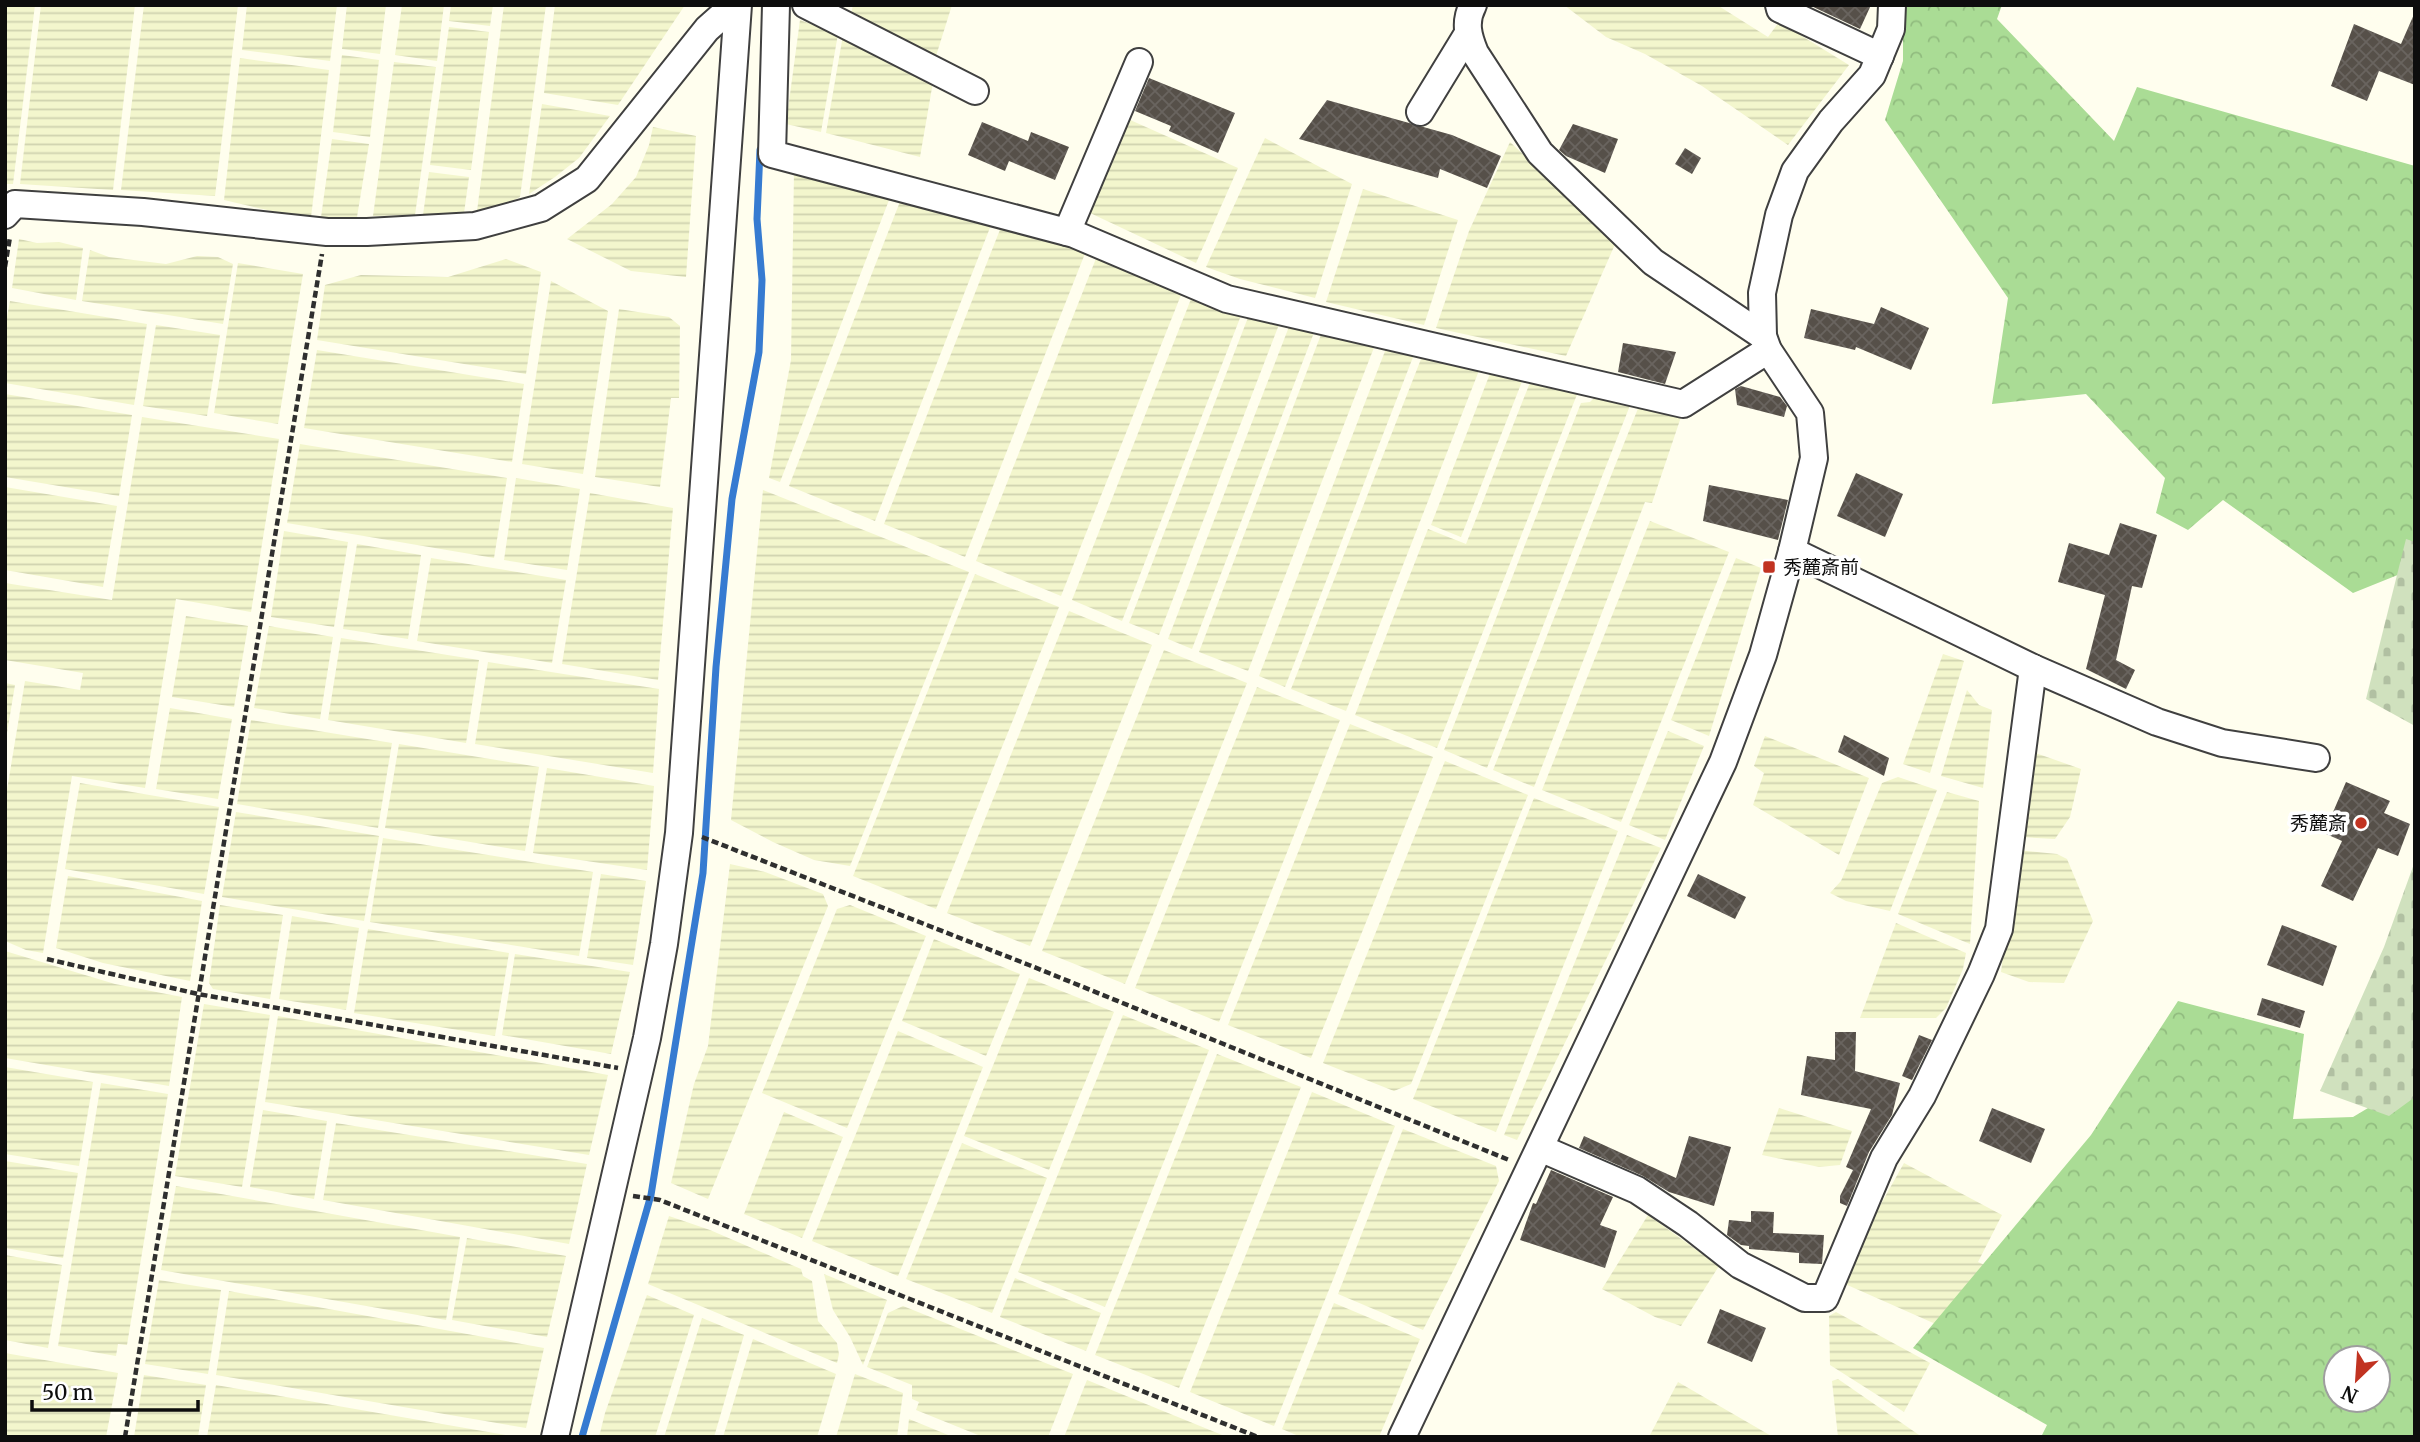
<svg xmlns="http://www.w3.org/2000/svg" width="2420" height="1442" font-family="Merriweather,'Noto Sans JP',serif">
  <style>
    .farmland { fill: url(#farmland-rules) }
    .forest { fill: url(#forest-crowns); fill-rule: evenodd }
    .cemetery { fill: url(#cemetery-stones) }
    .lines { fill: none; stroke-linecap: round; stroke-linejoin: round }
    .stream { stroke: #367bd1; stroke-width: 7 }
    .building { fill: url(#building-cross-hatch) }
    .minor-casing { stroke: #404040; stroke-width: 30 }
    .path { stroke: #2f2f2f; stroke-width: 4.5; stroke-dasharray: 7 3.5; stroke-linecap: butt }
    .minor { stroke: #fff; stroke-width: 26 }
    .poi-dot { fill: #c13321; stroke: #fff; stroke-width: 2.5 }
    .labels { text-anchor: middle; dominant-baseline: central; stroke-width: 7; stroke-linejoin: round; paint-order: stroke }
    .poi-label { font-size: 19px; fill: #0d0d0d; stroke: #fff; text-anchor: start }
  </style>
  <defs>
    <pattern id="farmland-rules" width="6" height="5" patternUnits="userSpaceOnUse" patternTransform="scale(1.75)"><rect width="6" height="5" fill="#f3f6cd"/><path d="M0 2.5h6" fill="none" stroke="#cfd2af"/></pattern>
    <pattern id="forest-crowns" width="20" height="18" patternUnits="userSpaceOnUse" patternTransform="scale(1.75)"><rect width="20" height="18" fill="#aadc95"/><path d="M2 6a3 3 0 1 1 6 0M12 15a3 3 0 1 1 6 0" fill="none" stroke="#91bc7f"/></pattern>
    <pattern id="cemetery-stones" width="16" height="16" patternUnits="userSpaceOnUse" patternTransform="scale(1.75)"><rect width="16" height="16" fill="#d0e1be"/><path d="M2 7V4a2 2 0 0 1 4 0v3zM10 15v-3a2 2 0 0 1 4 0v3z" fill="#b1c0a2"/></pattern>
    <pattern id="building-cross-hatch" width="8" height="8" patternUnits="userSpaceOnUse" patternTransform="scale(1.75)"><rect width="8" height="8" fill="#565049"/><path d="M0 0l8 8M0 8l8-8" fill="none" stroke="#69645f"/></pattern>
  </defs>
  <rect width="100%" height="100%" fill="#fffeee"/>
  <g class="farmland">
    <polygon points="5,5 35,5 13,184 5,184"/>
    <polygon points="41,5 135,5 113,190 20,184"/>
    <polygon points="144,5 238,5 215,196 121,190"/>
    <polygon points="247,5 337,5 330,61 242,50"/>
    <polygon points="347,5 386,5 380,54 342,49"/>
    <polygon points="402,5 444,5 437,61 395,55"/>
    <polygon points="451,5 493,5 490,26 449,21"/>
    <polygon points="504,5 546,5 520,197 501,207 477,211"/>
    <polygon points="555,5 685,5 618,105 544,93"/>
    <polygon points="853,5 952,5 936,56 851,14"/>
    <polygon points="1564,5 1717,5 1768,37 1779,22 1849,65 1788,145 1702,86 1645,54 1606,37"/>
    <polygon points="800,20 838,34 821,132 786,124"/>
    <polygon points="449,27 489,32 471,170 430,165"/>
    <polygon points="843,35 933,82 920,157 826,133"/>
    <polygon points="342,55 379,60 370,137 333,132"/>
    <polygon points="240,58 329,70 311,217 276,212 224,200"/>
    <polygon points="394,62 436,67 415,215 373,216"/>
    <polygon points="542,104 610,116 579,158 555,177 529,194"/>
    <polygon points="1128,119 1238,168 1196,263 1088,212"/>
    <polygon points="653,127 696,136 686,277 631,271 567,239 612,204 636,177 649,145"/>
    <polygon points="1265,138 1352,184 1315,298 1240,279 1206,267"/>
    <polygon points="332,139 369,144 357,217 321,217"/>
    <polygon points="1510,142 1616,242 1566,356 1436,328 1469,231"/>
    <polygon points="429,172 469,177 464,213 423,215"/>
    <polygon points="794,172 891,195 780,482 769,478 791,360"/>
    <polygon points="1363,189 1458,220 1424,325 1326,302"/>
    <polygon points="901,199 993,220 875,521 789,486"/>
    <polygon points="1003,222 1086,251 965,557 884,524"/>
    <polygon points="19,239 37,243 59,242 83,248 76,300 12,288"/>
    <polygon points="90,250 109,257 166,264 197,256 218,257 233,264 223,324 82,301"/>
    <polygon points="1097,256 1183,290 1061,596 976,561"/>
    <polygon points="506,259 541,272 526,374 317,340 325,285 361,275 448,277"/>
    <polygon points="238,263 303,274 278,424 214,413"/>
    <polygon points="551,281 608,311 583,474 522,464"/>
    <polygon points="1193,294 1242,313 1122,621 1072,600"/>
    <polygon points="10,301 147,324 134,405 5,383 5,328"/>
    <polygon points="619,309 669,317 680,326 679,398 671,398 660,487 595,477"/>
    <polygon points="1249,315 1280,322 1159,635 1129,623"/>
    <polygon points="1290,324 1315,330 1192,649 1168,639"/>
    <polygon points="156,325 220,335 207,416 143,406"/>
    <polygon points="1322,332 1375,345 1248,671 1199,652"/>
    <polygon points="1387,346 1415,352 1285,687 1259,676"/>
    <polygon points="317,350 524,384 512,462 304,428"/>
    <polygon points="1423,354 1480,368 1346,711 1291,689"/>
    <polygon points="1491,371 1523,379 1461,537 1431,525"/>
    <polygon points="1531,380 1578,392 1437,748 1355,715 1428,529 1466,544"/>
    <polygon points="5,394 132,415 119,496 5,477"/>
    <polygon points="1598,394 1631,403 1487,768 1444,750 1581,403 1590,402"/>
    <polygon points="1639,406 1681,417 1652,503 1645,502 1534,787 1493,770"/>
    <polygon points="142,417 279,439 251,612 176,599 145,788 72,776 43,953 26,950 5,941 5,802 25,681 80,690 83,673 5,660 5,583 112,600"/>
    <polygon points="300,444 507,478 494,558 287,523"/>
    <polygon points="516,478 580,489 567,570 504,560"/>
    <polygon points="5,487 117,506 103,587 5,570"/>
    <polygon points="763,490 969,572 850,866 814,860 773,842 731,820"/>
    <polygon points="590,493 673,508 658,680 562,664"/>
    <polygon points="1650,521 1729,552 1621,822 1542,790"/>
    <polygon points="284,531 348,542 334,627 271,617"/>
    <polygon points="357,544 421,555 408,639 343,629"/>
    <polygon points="431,558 566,580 552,663 417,641"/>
    <polygon points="1736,558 1761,568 1709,736 1671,720"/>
    <polygon points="975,574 1059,607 936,909 853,876"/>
    <polygon points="1069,611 1152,645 1030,946 947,913"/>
    <polygon points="186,616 248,626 234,707 172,697"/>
    <polygon points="269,626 333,637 320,719 254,708"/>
    <polygon points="341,638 479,660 466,743 328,720"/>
    <polygon points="1164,650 1247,683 1125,984 1042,951"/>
    <polygon points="1943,654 1964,661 1930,773 1903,764"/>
    <polygon points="488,662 659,689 653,773 475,744"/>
    <polygon points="5,683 15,685 5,745"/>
    <polygon points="1257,687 1340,720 1219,1022 1135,988"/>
    <polygon points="1967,690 1979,705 1992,710 1983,788 1941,776"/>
    <polygon points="170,708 232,719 218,799 156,789"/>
    <polygon points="251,720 392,743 378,828 237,804"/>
    <polygon points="1350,724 1433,757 1311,1058 1228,1025"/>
    <polygon points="1668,731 1704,746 1665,840 1629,825"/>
    <polygon points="1765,736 1869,778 1839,855 1753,805 1764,773 1754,766"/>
    <polygon points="399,744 539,767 525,851 385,828"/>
    <polygon points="2030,751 2081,769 2070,817 2055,839 2020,837"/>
    <polygon points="1445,761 1528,795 1411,1084 1394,1091 1323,1063"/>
    <polygon points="547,768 654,786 647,870 533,853"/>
    <polygon points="1898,777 1937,790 1890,911 1846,901 1830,893 1841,881 1882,783"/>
    <polygon points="80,783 219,807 204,894 65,869"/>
    <polygon points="1947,792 1979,801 1970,944 1898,914"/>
    <polygon points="1534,798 1618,831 1496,1132 1413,1099"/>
    <polygon points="236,812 379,836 364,921 222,897"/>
    <polygon points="1627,835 1661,848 1517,1140 1504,1135"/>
    <polygon points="383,838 593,872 579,956 370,922"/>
    <polygon points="2017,850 2057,854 2067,859 2093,921 2064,983 2029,982 2001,972"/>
    <polygon points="730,864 765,872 823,894 828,906 708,1199 671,1183 694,1084 708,1046"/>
    <polygon points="601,874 646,881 633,965 587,958"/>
    <polygon points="68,876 202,901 190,981 103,963 56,948"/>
    <polygon points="220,905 283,915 270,999 213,989 209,983"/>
    <polygon points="850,905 926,936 847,1128 762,1093 837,909"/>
    <polygon points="292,916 359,928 346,1010 279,999"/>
    <polygon points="1896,923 1966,953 1963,969 1946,1008 1936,1018 1860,1018"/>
    <polygon points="368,929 509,953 495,1036 354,1013"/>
    <polygon points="934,939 1020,974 986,1056 902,1021"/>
    <polygon points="5,951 115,984 182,997 169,1086 5,1058"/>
    <polygon points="515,954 630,972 611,1054 502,1035"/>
    <polygon points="1029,978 1114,1012 1049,1170 964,1136"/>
    <polygon points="204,1004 270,1015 242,1187 175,1176"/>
    <polygon points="1123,1015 1209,1050 1105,1307 1018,1272"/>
    <polygon points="278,1016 608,1075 589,1155 265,1102"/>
    <polygon points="898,1031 983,1067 898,1276 812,1241"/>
    <polygon points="1217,1054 1301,1087 1179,1388 1095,1355"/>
    <polygon points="5,1067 93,1082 79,1166 5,1154"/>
    <polygon points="101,1083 168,1094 127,1345 118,1344 116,1356 58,1346"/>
    <polygon points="1312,1092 1395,1126 1274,1426 1190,1392"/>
    <polygon points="1779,1108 1852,1131 1840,1165 1819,1167 1762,1155"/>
    <polygon points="263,1110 327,1121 314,1199 250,1187"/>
    <polygon points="784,1112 843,1137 802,1238 744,1214"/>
    <polygon points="336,1123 587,1164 569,1244 323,1200"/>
    <polygon points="1403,1129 1496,1166 1499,1181 1423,1330 1338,1294"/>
    <polygon points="962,1143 1047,1178 992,1313 906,1279"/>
    <polygon points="5,1161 78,1173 63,1258 5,1248"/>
    <polygon points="1904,1163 2002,1215 1978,1262 1996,1270 1965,1337 1845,1284 1859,1243"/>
    <polygon points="176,1186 460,1237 446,1320 161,1270"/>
    <polygon points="1648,1215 1719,1266 1681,1326 1655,1317 1602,1289"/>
    <polygon points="669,1216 710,1230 801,1269 803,1276 812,1281 818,1321 837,1343 839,1354 837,1363 648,1284"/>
    <polygon points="467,1238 566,1256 547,1337 452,1320"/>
    <polygon points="5,1255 62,1265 48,1348 5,1340"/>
    <polygon points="824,1274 887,1300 863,1365 850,1337 833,1310"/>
    <polygon points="1015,1278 1101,1313 1086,1351 1000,1317"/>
    <polygon points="159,1280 221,1290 208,1374 145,1364"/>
    <polygon points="229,1291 544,1348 526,1428 216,1375"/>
    <polygon points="647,1295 694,1315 655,1437 599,1437 605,1413"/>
    <polygon points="1334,1303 1420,1339 1379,1437 1301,1437 1282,1429"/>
    <polygon points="903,1306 1073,1374 1048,1437 983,1437 916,1410 919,1402 912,1399 912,1385 867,1367 888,1313"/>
    <polygon points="1836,1312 1930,1363 1904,1412 1830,1365 1829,1316"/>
    <polygon points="702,1318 744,1335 714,1437 664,1437"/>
    <polygon points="753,1339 836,1374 817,1437 723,1437"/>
    <polygon points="5,1353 118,1373 106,1437 5,1437"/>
    <polygon points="855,1374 903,1393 897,1437 836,1437"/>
    <polygon points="144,1375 206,1385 198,1437 134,1437"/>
    <polygon points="1838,1379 1922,1437 1838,1437 1832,1381"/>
    <polygon points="1087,1380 1227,1437 1064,1437"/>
    <polygon points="1678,1382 1773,1437 1653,1437 1650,1435"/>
    <polygon points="216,1385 517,1437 207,1437"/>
    <polygon points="909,1419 953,1437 907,1437"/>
  </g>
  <g class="forest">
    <polygon points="1903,5 2002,5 1997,19 2114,141 2137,87 2415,166 2415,568 2353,593 2223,500 2188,530 2156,513 2165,478 2086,394 1992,404 2008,298 1885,120 1903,61"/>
    <path d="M 2178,1001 L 2304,1034 L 2293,1119 L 2353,1117 L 2415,1080 L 2415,1437 L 2041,1437 L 2047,1425 L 1913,1348 L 2091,1135 ZM 2336,1358 L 2378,1358 L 2378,1400 L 2336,1400 Z"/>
  </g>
  <g class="cemetery">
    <polygon points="2406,539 2415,542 2415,726 2366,699"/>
    <polygon points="2415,861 2415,1097 2389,1116 2320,1091 2384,947"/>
  </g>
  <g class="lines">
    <polyline class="stream" points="582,1437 651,1195 703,873 716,667 732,499 759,352 762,280 757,219 760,150"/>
  </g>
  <g class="building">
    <polygon points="1809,5 1871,5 1860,29"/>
    <polygon points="2415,12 2415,85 2379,71 2367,101 2331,86 2354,24 2401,44"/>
    <polygon points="1149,78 1235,113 1218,153 1169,131 1171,126 1135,111"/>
    <polygon points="1327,100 1452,135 1501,156 1487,188 1440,169 1438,178 1299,139"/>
    <polygon points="982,122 1028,141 1031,132 1069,147 1055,180 1009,161 1005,171 968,155"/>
    <polygon points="1573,124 1618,139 1605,173 1566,156 1559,150"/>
    <polygon points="1685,148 1701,158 1692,174 1675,164"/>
    <polygon points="1881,307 1929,328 1911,370 1856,347 1855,350 1804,338 1811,309 1874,324"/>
    <polygon points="1623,343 1676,352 1665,384 1618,372"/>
    <polygon points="1741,386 1780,397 1787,406 1784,417 1737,405 1735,389"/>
    <polygon points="1856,473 1903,494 1885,537 1837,516"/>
    <polygon points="1709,485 1788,500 1778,540 1703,521"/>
    <polygon points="2120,523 2157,535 2142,588 2132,586 2116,660 2135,670 2126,689 2086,669 2105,595 2058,582 2069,543 2109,555"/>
    <polygon points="1844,735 1889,758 1884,776 1838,752"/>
    <polygon points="2346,782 2390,801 2384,813 2410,824 2398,856 2378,848 2353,901 2321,886 2342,841 2324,833"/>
    <polygon points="1698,874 1746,897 1735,919 1687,896"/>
    <polygon points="2282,925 2337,946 2323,986 2267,965"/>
    <polygon points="2262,998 2305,1011 2300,1028 2257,1015"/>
    <polygon points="1835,1032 1856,1032 1855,1071 1900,1083 1892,1115 1869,1152 1847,1206 1840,1203 1840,1196 1853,1170 1846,1167 1871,1109 1801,1095 1807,1056 1835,1060"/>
    <polygon points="1919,1035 1932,1040 1912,1080 1902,1076"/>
    <polygon points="1992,1108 2045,1129 2031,1163 1979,1141"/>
    <polygon points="1584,1136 1676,1178 1689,1136 1731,1147 1714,1206 1669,1192 1643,1176 1579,1148"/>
    <polygon points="1551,1170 1613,1197 1600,1225 1617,1231 1605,1268 1520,1240 1533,1203 1536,1204"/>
    <polygon points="1751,1211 1774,1212 1773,1233 1824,1235 1822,1264 1799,1263 1799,1253 1749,1249 1749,1246 1741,1245 1727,1235 1729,1220 1751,1222"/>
    <polygon points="1720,1309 1766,1328 1752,1362 1707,1343"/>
  </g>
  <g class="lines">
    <defs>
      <g id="minor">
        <polyline points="776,5 772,154 1074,234 1227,299 1683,404 1768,350"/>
        <polyline points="806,5 975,91"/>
        <path d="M 1473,5 C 1464,22 1468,36 1475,53 L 1540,153 L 1653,262 L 1763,336"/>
        <polyline points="1779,5 1780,9 1880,56"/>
        <polyline points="1420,112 1467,35"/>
        <polyline points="5,215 15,204 143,212 327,232 367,232 475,226 541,208 587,179 707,29 734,5"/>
        <polyline points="1067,232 1139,62"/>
        <polyline points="1792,551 2033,668 2157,722 2222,743 2316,758"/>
        <polyline points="1540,1148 1637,1190 1688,1224 1740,1265 1805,1298 1825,1298 1884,1158 1922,1096 1981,974 1999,929 2033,668"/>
        <polyline points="555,1437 647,1038 664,944 679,833 738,5"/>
        <polyline points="1402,1437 1723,762 1763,655 1792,551 1814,458 1810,413 1768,350 1763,336 1762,293 1779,215 1795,171 1831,121 1872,75 1891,29 1892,5"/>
      </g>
    </defs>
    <use href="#minor" class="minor-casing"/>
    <g class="path">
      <polyline points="5,267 10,237"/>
      <polyline points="702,837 1029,965 1509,1160"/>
      <polyline points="47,959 198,994 618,1068"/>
      <polyline points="633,1196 660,1200 1258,1437"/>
      <polyline points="125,1437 322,254"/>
    </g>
    <use href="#minor" class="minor"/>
  </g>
  <g class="poi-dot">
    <rect x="1762" y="560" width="14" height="14" rx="3.5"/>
    <circle cx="2361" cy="823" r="7"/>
  </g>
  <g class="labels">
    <g class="poi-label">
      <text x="1783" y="567">秀麓斎前</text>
      <text x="2347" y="823" text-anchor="end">秀麓斎</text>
    </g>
  </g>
  <rect width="2420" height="1442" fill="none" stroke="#0d0d0d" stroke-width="14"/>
  <g transform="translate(2357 1379) rotate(205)"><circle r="33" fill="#ffffff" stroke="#9e9e9e" stroke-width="2"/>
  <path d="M0-5L12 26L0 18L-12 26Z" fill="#c13321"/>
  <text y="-10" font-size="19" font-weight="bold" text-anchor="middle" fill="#0d0d0d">N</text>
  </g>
  <path d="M32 1400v10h166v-10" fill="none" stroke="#0d0d0d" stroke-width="3.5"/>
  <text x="42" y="1400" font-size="21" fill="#0d0d0d" stroke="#ffffff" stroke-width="5" paint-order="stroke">50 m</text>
</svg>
